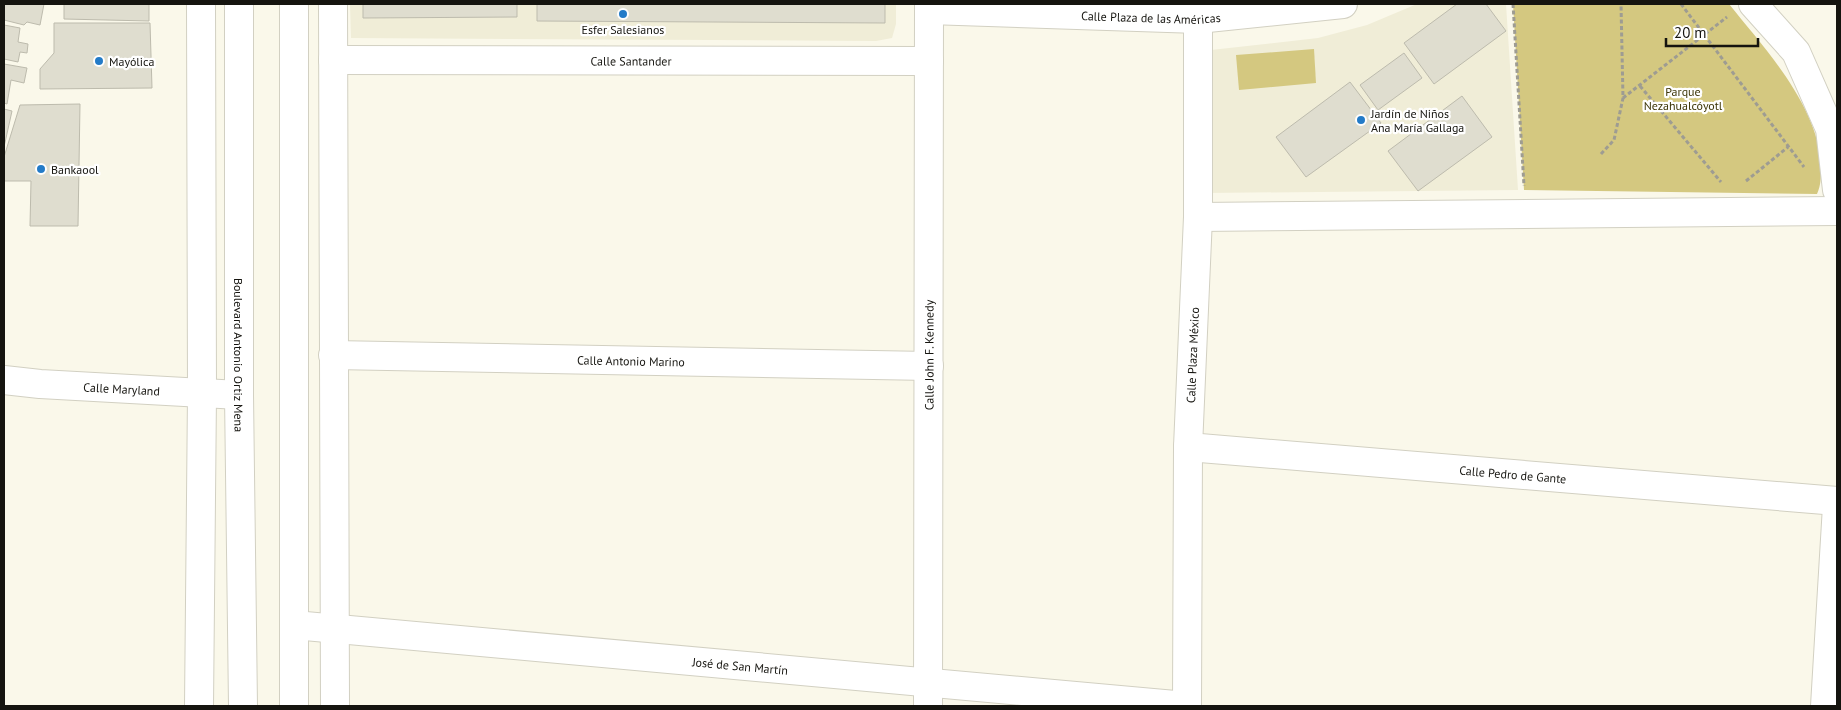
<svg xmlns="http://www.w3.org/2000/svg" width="1841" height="710" font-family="'PT Sans',sans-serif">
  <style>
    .built { fill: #f0edd7 }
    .green { fill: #d4c880 }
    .building { fill: #dfddcf; stroke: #bdbbad }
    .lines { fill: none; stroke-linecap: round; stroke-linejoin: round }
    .street-casing { stroke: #d2d0c2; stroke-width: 30 }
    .secondary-casing { stroke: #d2d0c2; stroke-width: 30 }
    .primary-casing { stroke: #d2d0c2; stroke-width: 30 }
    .path { stroke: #9e9c92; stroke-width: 3; stroke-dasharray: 4 2.5; stroke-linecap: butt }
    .street { stroke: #fff; stroke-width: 28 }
    .secondary { stroke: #fff; stroke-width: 28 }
    .primary { stroke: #fff; stroke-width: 28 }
    .poi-dot { fill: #237bc8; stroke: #fff; stroke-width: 2 }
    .labels { text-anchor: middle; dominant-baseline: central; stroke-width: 4.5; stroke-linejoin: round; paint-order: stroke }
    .street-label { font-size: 12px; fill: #15140f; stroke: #fff }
    .poi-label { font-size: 12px; fill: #15140f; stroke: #fff; text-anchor: start }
    .park-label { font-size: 12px; fill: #3c3507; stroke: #fff }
  </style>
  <rect width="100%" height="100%" fill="#faf8ea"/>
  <g class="built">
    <polygon points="350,4 896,4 896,24 892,38 876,41 351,38"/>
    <polygon points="1417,4 1506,4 1518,190 1207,193 1211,50 1318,38 1367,25"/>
  </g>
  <g class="green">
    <path d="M 1513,4 L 1729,4 C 1765,49 1820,107 1821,168 C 1821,177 1821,185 1817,194 L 1524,190 Z"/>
    <polygon points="1314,49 1316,83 1239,90 1236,55"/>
  </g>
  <g class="building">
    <polygon points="4,4 44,4 40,25 27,22 24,25 4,20"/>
    <polygon points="64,4 149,4 149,21 64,19"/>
    <polygon points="363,4 517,4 517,17 363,18"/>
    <polygon points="537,4 885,4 885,23 537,21"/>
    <polygon points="1457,4 1486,4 1506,31 1434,84 1404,43"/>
    <polygon points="54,23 150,23 152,88 40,89 40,69 54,53"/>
    <polygon points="4,25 20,28 18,42 28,44 27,53 20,52 18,62 4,59"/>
    <polygon points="1404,53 1422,78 1378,110 1360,85"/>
    <polygon points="4,64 27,68 24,83 11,80 7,104 4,103"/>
    <polygon points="1350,82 1381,123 1306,177 1276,137"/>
    <polygon points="1462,96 1492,137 1418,191 1388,151"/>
    <polygon points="80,104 78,226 30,226 31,181 4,181 4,157 20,105"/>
    <polygon points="4,109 12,111 4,147"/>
  </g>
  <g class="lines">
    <defs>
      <g id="street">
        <polyline points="1753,4 1796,52 1830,129 1837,190"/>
        <path id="s1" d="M 929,10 L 1198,19 L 1343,4"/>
        <path id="s2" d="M 333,60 L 929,61"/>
        <polyline points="1198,217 1837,211"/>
        <path id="s3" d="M 333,355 L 929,366"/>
        <path id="s4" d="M 4,380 L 40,384 L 239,395"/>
        <path id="s5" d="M 1188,447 L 1837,501"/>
        <path id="s6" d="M 294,625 L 1186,706"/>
        <path id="s7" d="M 928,706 L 929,4"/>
        <path id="s8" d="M 1187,706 L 1188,447 L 1198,217 L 1198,4"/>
        <polyline points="1825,706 1837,506"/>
      </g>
      <g id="secondary">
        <polyline points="333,4 335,706"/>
        <polyline points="199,706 202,394 201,4"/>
      </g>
      <g id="primary">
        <path id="s9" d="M 239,4 L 239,395 L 243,706"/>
        <polyline points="294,4 294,706"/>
      </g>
    </defs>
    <use href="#street" class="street-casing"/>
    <use href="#secondary" class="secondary-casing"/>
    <use href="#primary" class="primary-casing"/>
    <g class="path">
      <polyline points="1513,4 1524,186"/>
      <polyline points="1681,4 1804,167"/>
      <polyline points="1640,86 1721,182"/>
      <polyline points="1623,98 1727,17"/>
      <polyline points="1601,154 1614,140 1623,98 1621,4"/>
      <polyline points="1746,181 1788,147"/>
    </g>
    <use href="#street" class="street"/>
    <use href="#secondary" class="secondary"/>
    <use href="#primary" class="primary"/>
  </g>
  <g class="poi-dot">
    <circle cx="623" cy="14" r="5"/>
    <circle cx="99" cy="61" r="5"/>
    <circle cx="1361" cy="120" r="5"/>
    <circle cx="41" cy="169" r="5"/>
  </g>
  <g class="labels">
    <g class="street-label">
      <text stroke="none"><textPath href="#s1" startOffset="222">Calle Plaza de las Américas</textPath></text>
      <text stroke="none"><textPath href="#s2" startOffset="298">Calle Santander</textPath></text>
      <text stroke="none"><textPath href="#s9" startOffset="351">Boulevard Antonio Ortiz Mena</textPath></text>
      <text stroke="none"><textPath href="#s7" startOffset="351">Calle John F. Kennedy</textPath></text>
      <text stroke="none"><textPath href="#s8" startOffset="351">Calle Plaza México</textPath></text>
      <text stroke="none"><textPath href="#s3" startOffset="298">Calle Antonio Marino</textPath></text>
      <text stroke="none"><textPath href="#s4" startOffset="118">Calle Maryland</textPath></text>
      <text stroke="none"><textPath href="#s5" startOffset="326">Calle Pedro de Gante</textPath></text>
      <text stroke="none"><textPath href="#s6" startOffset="448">José de San Martín</textPath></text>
    </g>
    <g class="poi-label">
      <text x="623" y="29" text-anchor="middle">Esfer Salesianos</text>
      <text x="109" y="61">Mayólica</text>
      <text x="1371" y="113">Jardín de Niños<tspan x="1371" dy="14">Ana María Gallaga</tspan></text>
      <text x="51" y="169">Bankaool</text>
    </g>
    <g class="park-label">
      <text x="1683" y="91">Parque<tspan x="1683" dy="14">Nezahualcóyotl</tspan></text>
    </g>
  </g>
  <rect width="1841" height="710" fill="none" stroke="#15140f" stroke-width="10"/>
  <path d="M1666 38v8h92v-8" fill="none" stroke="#15140f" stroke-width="2.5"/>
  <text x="1674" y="38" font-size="15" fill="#15140f" stroke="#ffffff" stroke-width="4" paint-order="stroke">20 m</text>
</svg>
